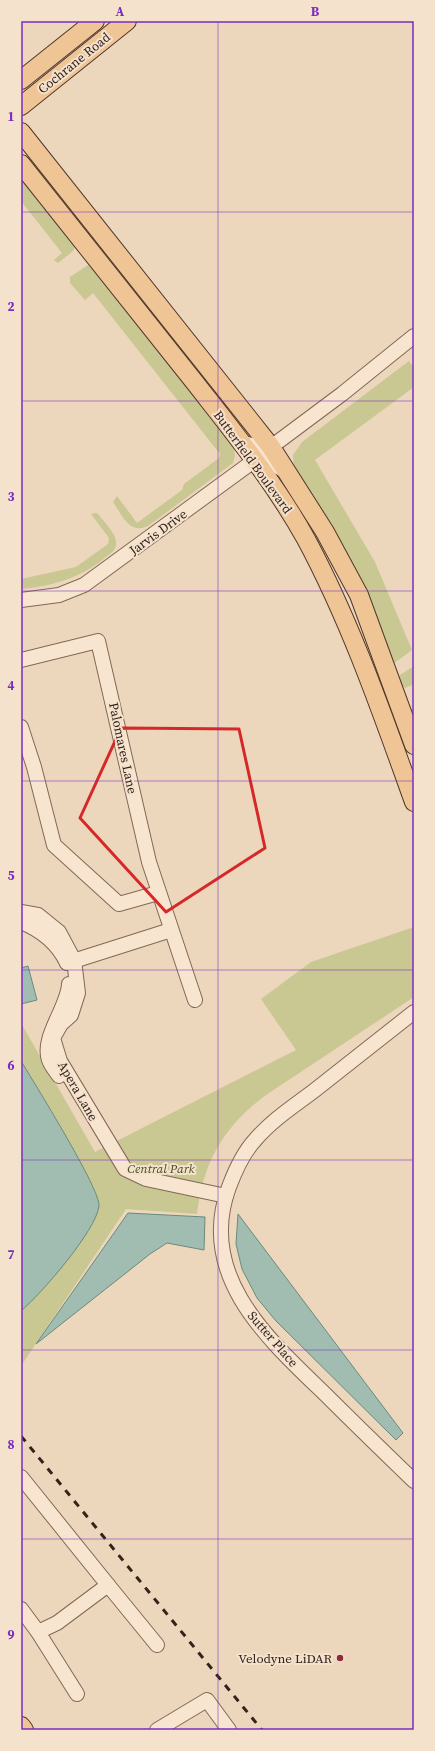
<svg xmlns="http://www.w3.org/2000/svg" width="435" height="1751" font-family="'Source Serif 4',serif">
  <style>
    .green { fill: #c9c792 }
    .water { fill: #a1bdb1; stroke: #698a7d }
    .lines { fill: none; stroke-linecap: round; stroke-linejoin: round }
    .minor-casing { stroke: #836857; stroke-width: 16 }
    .major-casing { stroke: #50372c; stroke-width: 20 }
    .minor { stroke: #f7e5d0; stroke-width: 14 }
    .major { stroke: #efc595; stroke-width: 18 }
    .rail { stroke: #33231b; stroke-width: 3; stroke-dasharray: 7 7; stroke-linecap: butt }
    .marked { fill: none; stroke: #d62828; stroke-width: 3; stroke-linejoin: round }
    .grid { fill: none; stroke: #7b2cbf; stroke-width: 1; stroke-opacity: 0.55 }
    .poi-dot { fill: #90293a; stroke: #f4e2cd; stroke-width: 1.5 }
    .labels { text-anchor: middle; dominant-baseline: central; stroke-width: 4; stroke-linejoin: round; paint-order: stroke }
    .street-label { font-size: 13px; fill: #33231b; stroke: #f4e2cd }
    .park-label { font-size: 13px; font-style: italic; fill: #4a4e23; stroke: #f4e2cd }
    .poi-label { font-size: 13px; fill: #33231b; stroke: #f4e2cd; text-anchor: end }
    .neatline { fill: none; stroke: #7b2cbf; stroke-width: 1.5 }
    .grid-label { font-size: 13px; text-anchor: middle; font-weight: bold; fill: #7b2cbf }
  </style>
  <rect width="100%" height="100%" fill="#ecd7bd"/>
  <g class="green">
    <polygon points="21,177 75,247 73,251 58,263 54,260 62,253 21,201"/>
    <path d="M 88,265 L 92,267 L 234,447 L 235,456 L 233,463 L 148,526 C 129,535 123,516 113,502 L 117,496 L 137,523 L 182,490 L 184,484 L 219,458 L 220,454 L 93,293 L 85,300 L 70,283 L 70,277 Z"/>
    <polygon points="409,361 414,368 414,387 315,460 375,562 412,650 393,664 294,469 293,455 302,442"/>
    <path d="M 96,513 L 98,514 C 104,522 118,535 116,545 C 115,551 110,554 106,557 C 81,578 53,586 21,589 L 21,579 L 76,567 L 108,544 L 109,538 L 91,514 Z"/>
    <polygon points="414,666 414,684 405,688 399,682 400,675"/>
    <path d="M 414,927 L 414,997 L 266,1095 C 224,1126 203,1162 197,1214 L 126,1209 L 21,1366 L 21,1023 L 95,1152 L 296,1050 L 261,999 L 311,962 Z"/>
  </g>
  <g class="water">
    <polygon points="28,966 37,1000 21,1004 21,968"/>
    <path d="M 21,1061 C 33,1081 101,1190 99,1206 C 96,1231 41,1294 21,1311 Z"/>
    <polygon points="128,1213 205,1217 204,1250 167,1243 150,1254 36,1344"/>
    <polygon points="238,1214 403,1433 396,1440 276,1321 257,1298 242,1269 236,1244"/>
  </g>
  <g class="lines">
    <defs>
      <g id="minor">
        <path d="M 241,443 C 252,444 261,449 271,447 L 342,394 L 414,336"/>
        <path d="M 21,600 L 59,595 L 84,585 L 255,460 C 267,458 276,467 287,472"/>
        <polyline points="21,660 98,641 149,862 195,1000"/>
        <polyline points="21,727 34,767 54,845 119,904 158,893"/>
        <polyline points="21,912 38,915 59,932 74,960 78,993 71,1015 61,1024 53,1038 60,1061 125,1169 146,1179 226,1196"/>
        <path d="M 21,922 C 41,930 58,944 67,963"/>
        <polyline points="67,963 171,930"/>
        <path d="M 414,1012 C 381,1038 348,1064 315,1090 C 294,1106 272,1120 255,1140 C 243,1153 235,1171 229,1187 C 196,1276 269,1340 326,1395 C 355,1424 385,1453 414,1481"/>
        <path d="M 59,1076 C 56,1071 51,1066 49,1060 C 41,1037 68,1007 69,984"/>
        <polyline points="21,1477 108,1585"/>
        <polyline points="21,1609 38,1632 77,1694"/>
        <polyline points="38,1632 57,1623 108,1585 157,1645"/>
        <polyline points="157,1730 207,1700 229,1730"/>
      </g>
      <g id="major">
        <polyline points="21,80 95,21"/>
        <polyline points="21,106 127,21"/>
        <polyline points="21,132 271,447 325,532 359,595 414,745"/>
        <path d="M 21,164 C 79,237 138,310 196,384 C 235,434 275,483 306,539 C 351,623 382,713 414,802"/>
        <polyline points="21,1726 24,1730"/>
      </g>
    </defs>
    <use href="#minor" class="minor-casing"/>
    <use href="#major" class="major-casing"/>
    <use href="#minor" class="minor"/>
    <use href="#major" class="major"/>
    <polyline class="rail" points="21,1436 262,1730"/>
  </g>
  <path class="marked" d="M 121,728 L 239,729 L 265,848 L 166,912 L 80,818 Z"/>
  <path class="grid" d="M 218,21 L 218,1730M 21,212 L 414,212M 21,401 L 414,401M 21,591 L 414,591M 21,781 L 414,781M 21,970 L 414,970M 21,1160 L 414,1160M 21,1350 L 414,1350M 21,1539 L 414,1539"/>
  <circle class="poi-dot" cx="340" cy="1658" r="4"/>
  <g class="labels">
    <g class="street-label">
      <text transform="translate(74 63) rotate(-39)">Cochrane Road</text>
      <text transform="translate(253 462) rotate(54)">Butterfield Boulevard</text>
      <text transform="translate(158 532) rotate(-36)">Jarvis Drive</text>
      <text transform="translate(123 748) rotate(78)">Palomares Lane</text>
      <text transform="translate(78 1091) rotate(60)">Apera Lane</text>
      <text transform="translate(273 1339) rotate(49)">Sutter Place</text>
    </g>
    <g class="park-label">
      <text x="161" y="1168">Central Park</text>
    </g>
    <g class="poi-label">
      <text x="332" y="1658">Velodyne LiDAR</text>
    </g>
  </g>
  <rect width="435" height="1751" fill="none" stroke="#f4e2cd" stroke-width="44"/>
  <rect x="22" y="22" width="391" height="1707" class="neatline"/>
  <g class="grid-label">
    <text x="120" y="16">A</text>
    <text x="315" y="16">B</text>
    <text x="11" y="121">1</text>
    <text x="11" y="311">2</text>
    <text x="11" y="501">3</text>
    <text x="11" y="690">4</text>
    <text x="11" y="880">5</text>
    <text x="11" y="1070">6</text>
    <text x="11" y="1259">7</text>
    <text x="11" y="1449">8</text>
    <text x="11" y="1639">9</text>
  </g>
</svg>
